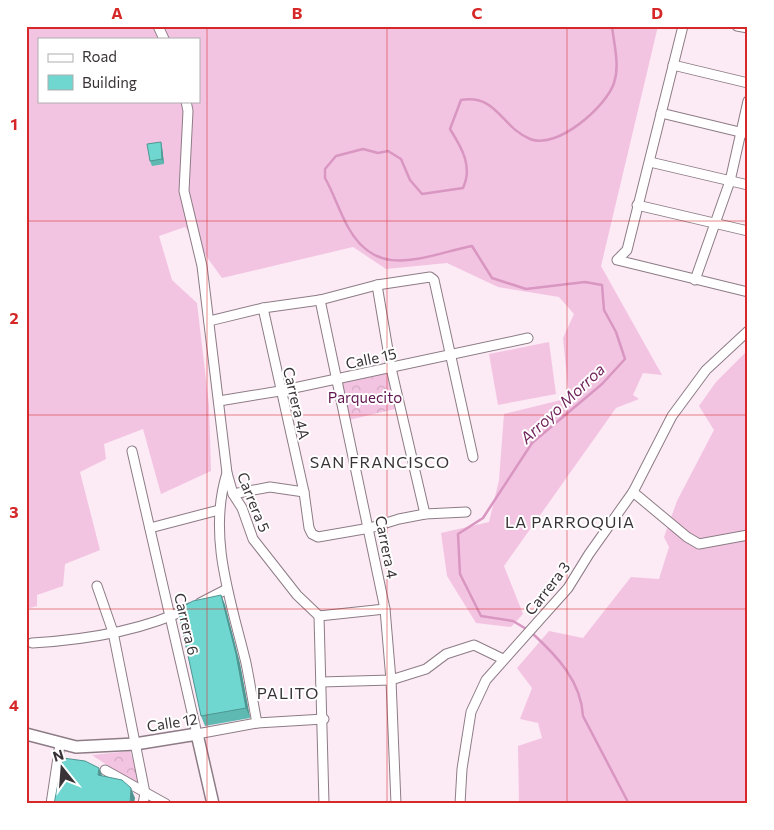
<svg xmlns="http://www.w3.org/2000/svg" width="774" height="830" font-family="Commissioner,sans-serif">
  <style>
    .grass { fill: #f3c4e2; fill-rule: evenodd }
    .park { fill: url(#park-crowns) }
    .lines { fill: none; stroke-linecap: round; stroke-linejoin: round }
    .stream { stroke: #d896c1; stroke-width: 2.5 }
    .minor-casing { stroke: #8d7c86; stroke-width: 11 }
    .tertiary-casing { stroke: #8d7c86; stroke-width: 14 }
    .minor { stroke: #fff; stroke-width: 9 }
    .tertiary { stroke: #fff; stroke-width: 11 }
    .wall { fill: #5fb9b3 }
    .shaded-wall { fill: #4e9692 }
    .building { fill: #6fd7d0; stroke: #4e9692 }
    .grid { fill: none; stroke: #d62828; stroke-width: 1; stroke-opacity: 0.55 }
    .labels { text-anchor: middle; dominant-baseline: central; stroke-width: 4; stroke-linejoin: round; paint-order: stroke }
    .street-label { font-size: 15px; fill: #393236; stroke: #fff }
    .park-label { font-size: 15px; fill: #62154e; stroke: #fff }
    .water-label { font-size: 16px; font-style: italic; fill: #72255d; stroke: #fff }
    .neighbourhood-label { font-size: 16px; letter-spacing: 1px; fill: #393236; stroke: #fff }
    .neatline { fill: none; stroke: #d62828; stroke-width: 2 }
    .grid-label { font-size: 16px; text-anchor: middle; font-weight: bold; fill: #d62828 }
  </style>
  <defs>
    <pattern id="park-crowns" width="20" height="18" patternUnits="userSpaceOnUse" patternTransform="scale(1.25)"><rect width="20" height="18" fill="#f3c4e2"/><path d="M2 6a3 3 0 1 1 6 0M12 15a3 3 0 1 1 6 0" fill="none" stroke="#d1a9c2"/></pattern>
  </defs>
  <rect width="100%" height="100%" fill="#fceaf5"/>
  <g class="grass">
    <path d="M 26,26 L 658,26 L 601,266 L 662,375 L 643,373 L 633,395 L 639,399 L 616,408 L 504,566 L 523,614 L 511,627 L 476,623 L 447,576 L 441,533 L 489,522 L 499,480 L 504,414 L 569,398 L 563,338 L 574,314 L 559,297 L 498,287 L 447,263 L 386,269 L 353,247 L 222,278 L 185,227 L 159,236 L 172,280 L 197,303 L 209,405 L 211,471 L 161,494 L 143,429 L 104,444 L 106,459 L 80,472 L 100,550 L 65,564 L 63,586 L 37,595 L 37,606 L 26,609 ZM 39,39 L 199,39 L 199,101 L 39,101 Z"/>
    <polygon points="549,342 556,394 498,405 489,354"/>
    <polygon points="748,350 748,804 519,804 518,746 542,738 538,723 520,719 532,688 517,668 549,631 583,638 631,577 659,579 669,547 664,537 677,501 714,430 699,406 716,382"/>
  </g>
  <g class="park">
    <polygon points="391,372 399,408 349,420 340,383"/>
    <polygon points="130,751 141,785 137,785 92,755"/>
  </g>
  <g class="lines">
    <g class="stream">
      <path d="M 528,630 L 513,621 L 481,616 L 460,574 L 458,534 L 483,518 L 532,443 L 602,384 L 625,359 L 616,332 L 604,310 L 602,285 L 585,282 L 526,289 L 492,278 L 472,246 C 425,255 378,282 348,227 C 339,211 334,194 325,178 L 325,169 L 336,156 L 363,149 L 378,153 L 388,151 L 401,159 L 410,180 L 422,194 L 463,188 C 473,167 462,148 450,129 L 461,100 C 497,94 501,127 530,139 C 557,150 606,107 614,83 C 620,65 614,45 612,26"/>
      <path d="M 532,633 C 557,656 581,681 583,716 L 629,804"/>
    </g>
    <defs>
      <g id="minor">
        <polyline points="158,26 164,39"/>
        <polyline points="683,26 627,250 617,260 748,292"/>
        <polyline points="737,26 748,28"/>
        <polyline points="673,65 748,83"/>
        <polyline points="186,101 188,111 184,191 202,266 227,473 233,494 242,508 253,539 297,595 319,616 324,804"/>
        <polyline points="661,113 748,134"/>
        <polyline points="650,162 748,185"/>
        <polyline points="637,205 748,231"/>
        <polyline points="695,280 730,181 748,101"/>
        <polyline points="377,285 391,368 425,514"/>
        <polyline points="320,300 385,609 391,680 396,804"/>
        <polyline points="263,308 304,492 309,528 312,534 318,537 370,528 399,519 425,514 466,512"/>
        <polyline points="209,321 263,308 320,300 377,285 430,277 434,280 473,457"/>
        <polyline points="219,401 280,391 528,338"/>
        <polyline points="132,451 197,734 257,723 324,719"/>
        <path d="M 227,473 C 207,536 231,601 246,663 C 250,683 253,703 257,723"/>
        <polyline points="633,492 687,537 699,544 748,535"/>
        <polyline points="233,494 270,487 304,492"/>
        <polyline points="150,528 219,510"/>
        <polyline points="97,586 113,632 145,793 143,804"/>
        <polyline points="200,603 227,589"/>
        <polyline points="319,616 385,609"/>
        <path d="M 32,643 C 84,640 142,631 189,608"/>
        <polyline points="321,682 391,680 426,669 446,654 474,645 503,659"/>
        <polyline points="105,770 166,804"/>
        <polyline points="51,804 60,744"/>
        <polyline points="460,804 462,769 471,712 486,680 568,588 589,554 633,492 672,416 706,370 748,331"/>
      </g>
      <polyline id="tertiary" points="26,734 76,747 135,744 197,734 213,804"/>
    </defs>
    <use href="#minor" class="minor-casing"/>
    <use href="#tertiary" class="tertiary-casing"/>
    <use href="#minor" class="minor"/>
    <use href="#tertiary" class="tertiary"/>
  </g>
  <g class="wall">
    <polygon points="161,142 162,147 164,164 152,166 150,161"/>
    <polygon points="221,595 225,605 240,664 250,718 205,726 201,716"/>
  </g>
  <g class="shaded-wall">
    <polygon points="161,142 162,147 164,164 162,159"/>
    <polygon points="221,595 225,605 240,664 250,718 246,708"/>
    <polygon points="99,768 103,778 98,775"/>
    <polygon points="131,788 135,798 134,804 130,804"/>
  </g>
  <g class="building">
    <polygon points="161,142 162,159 150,161 147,144"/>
    <polygon points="221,595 236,654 246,708 201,716 178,609 193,601"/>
    <polygon points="63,758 85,761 99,768 98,775 122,780 131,788 130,804 54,804"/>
  </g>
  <path class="grid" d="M 207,26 L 207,804M 387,26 L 387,804M 567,26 L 567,804M 26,221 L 748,221M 26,415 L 748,415M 26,609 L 748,609"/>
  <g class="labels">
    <g class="street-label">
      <text transform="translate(371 358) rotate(-12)">Calle 15</text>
      <text transform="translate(297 403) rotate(77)">Carrera 4A</text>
      <text transform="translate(254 502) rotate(68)">Carrera 5</text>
      <text transform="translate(387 547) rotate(79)">Carrera 4</text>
      <text transform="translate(547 588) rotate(-52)">Carrera 3</text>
      <text transform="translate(187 624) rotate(77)">Carrera 6</text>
      <text transform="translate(172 722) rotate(-9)">Calle 12</text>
    </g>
    <g class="park-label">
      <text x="365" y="397">Parquecito</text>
    </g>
    <g class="water-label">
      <text transform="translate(562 403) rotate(-43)">Arroyo Morroa</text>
    </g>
    <g class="neighbourhood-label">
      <text x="380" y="461">SAN FRANCISCO</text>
      <text x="570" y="521">LA PARROQUIA</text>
      <text x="288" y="692">PALITO</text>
    </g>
  </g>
  <rect width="774" height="830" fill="none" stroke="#ffffff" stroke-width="55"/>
  <rect x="38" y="38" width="162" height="65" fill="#ffffff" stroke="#b0adaf"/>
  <rect x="48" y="54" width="25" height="8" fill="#ffffff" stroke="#b0adaf"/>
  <text x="82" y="62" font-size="15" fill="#393236">Road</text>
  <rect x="48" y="75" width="25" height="15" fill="#6fd7d0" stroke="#b0adaf"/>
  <text x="82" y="88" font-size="15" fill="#393236">Building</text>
  <g transform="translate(62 768) rotate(343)" stroke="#ffffff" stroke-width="4" paint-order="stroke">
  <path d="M0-4L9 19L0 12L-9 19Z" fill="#393236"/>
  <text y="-8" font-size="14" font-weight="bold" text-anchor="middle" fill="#393236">N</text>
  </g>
  <rect x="28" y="28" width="718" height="774" class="neatline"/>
  <g class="grid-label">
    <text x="117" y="19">A</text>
    <text x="297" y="19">B</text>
    <text x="477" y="19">C</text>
    <text x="657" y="19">D</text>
    <text x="14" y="130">1</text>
    <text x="14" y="324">2</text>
    <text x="14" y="518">3</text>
    <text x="14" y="711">4</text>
  </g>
</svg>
